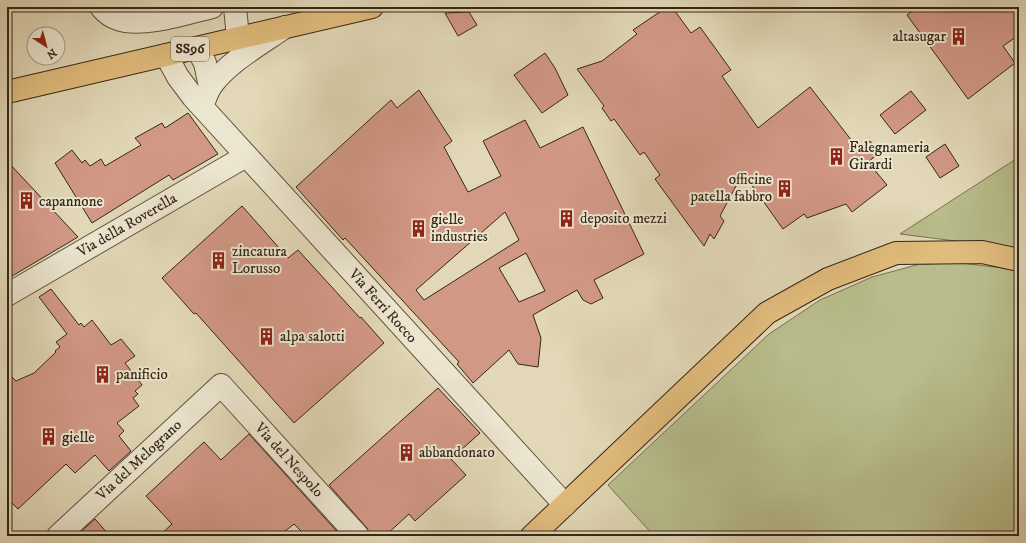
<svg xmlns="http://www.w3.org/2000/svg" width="1026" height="543" font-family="'IM FELL DW Pica',serif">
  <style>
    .green { fill: #b8bd8b; stroke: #777251 }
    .building { fill: #d29886; stroke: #362617; fill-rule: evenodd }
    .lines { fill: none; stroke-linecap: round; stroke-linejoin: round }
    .minor-casing { stroke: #61523f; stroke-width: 24 }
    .major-casing { stroke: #362617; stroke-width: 24 }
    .minor { stroke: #ece6d0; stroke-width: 22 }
    .major { stroke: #e1bc7c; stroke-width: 22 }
    .labels { text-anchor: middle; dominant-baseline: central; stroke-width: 4; stroke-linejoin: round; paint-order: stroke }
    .shield { fill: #ece6d0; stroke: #6d604e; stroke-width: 1 }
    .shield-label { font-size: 14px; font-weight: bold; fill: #362617 }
    .poi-label { font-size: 15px; fill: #362617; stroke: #ece6d0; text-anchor: start }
    .street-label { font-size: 15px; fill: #362617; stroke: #ece6d0 }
  </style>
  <rect width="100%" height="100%" fill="#e2d8b7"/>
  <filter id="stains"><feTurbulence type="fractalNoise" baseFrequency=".005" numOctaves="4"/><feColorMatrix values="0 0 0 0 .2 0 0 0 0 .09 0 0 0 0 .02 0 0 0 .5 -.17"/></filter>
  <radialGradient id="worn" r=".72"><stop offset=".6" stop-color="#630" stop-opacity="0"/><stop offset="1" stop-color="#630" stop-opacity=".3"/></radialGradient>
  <g class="green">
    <polygon points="1019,157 1019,249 900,234"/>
    <polygon points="961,263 1019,270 1019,536 654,536 608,485 769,334 820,300 872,277 920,264"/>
  </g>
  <g class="building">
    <polygon points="667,7 672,7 691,33 700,27 731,70 722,76 758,128 810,87 859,150 870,141 879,153 868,162 887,185 852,212 846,204 807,218 804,214 783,229 743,173 720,216 724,221 714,239 710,234 704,246 655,179 660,175 644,152 640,155 614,119 611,121 602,108 604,106 577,69 602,61 637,34 633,30"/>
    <polygon points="918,7 1019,7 1019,35 1003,46 1015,63 968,99 907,15"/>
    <polygon points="469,12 477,25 458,36 445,13"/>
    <polygon points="545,53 555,68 568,95 542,113 514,75"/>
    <path d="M 419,90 L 452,141 L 444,147 L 468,192 L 501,176 L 483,141 L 525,120 L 540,148 L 583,127 L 644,254 L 594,280 L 603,298 L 591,304 L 583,300 L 577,290 L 533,315 L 541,338 L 538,367 L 518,364 L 509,350 L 473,383 L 457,364 L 459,362 L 345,238 L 343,240 L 296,187 L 391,100 L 397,108 ZM 505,212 L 519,240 L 424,300 L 416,290 ZM 526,253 L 545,291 L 519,302 L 499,268 Z"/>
    <polygon points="911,91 926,110 895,134 880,115"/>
    <polygon points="188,113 218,154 173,180 169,175 92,223 55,163 72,150 82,163 85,160 90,166 101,159 105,166 141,145 135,138 162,123 165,128"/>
    <polygon points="945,144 959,166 940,178 926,157"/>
    <polygon points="7,161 78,237 7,279"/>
    <polygon points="242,206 288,258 298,250 360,318 361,317 384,343 294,423 196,313 194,314 162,278"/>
    <polygon points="51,289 79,325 81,323 84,327 92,320 111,345 121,339 135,356 125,363 142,385 135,391 138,394 133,398 139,406 117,423 124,431 119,436 131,451 109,471 95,455 75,473 66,464 18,509 7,498 7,372 16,381 34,373 56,352 55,351 60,347 56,342 67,334 39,297"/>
    <polygon points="438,388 480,433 451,459 466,475 415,521 409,514 385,536 370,536 367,528 329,485"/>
    <polygon points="249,434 341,536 306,536 294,524 279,536 159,536 172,524 146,496 204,442 221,460"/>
    <polygon points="95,519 110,536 76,536"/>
  </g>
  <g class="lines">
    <defs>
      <g id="minor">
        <path d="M 101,7 C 105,12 111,17 118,19 C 141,28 188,13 212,7"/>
        <polyline points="235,7 238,38"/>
        <polyline points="197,48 205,63 210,87"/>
        <polyline points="166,55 178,77 193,97 565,505"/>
        <path d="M 202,106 C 205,100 207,92 211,86 C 228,62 261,44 285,27"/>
        <polyline points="7,295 246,156"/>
        <polyline points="58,536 221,385 358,536"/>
      </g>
      <g id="major">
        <polyline points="7,92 372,7"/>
        <polyline points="532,536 767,313 828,279 896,253 982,252 1019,260"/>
      </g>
    </defs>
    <use href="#minor" class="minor-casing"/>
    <use href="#major" class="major-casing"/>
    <use href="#minor" class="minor"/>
    <use href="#major" class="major"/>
  </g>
  <defs>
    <symbol id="building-bare" viewBox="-9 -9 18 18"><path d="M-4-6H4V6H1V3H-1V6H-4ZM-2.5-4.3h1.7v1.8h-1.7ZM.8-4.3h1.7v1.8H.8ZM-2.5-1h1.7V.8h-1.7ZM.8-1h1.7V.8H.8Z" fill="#8f2418" stroke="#ece6d0" stroke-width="2.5" paint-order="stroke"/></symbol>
  </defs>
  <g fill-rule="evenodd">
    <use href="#building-bare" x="946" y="24" width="25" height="25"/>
    <use href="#building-bare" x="824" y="144" width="25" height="25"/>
    <use href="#building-bare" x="772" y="176" width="25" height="25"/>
    <use href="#building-bare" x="14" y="188" width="25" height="25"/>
    <use href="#building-bare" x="554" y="206" width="25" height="25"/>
    <use href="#building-bare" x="406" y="216" width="25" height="25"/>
    <use href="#building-bare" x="206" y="248" width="25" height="25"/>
    <use href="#building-bare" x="254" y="324" width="25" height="25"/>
    <use href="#building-bare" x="90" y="362" width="25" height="25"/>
    <use href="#building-bare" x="36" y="424" width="25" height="25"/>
    <use href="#building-bare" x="394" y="440" width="25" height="25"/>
  </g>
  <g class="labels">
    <rect class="shield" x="171" y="37" width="38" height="24" rx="3"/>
    <g class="shield-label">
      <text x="190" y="49">SS96</text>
    </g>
    <g class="poi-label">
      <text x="946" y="36" text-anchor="end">altasugar</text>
      <text x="849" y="147">Falegnameria<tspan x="849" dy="17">Girardi</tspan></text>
      <text x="772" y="179" text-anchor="end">officine<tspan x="772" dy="17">patella fabbro</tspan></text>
      <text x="39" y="201">capannone</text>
      <text x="580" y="218">deposito mezzi</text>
      <text x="431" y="219">gielle<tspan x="431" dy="17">industries</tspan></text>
      <text x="232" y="251">zincatura<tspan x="232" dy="17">Lorusso</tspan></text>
      <text x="280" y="336">alpa salotti</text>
      <text x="116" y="374">panificio</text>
      <text x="62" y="437">gielle</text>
      <text x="419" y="452">abbandonato</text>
    </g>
    <g class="street-label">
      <text transform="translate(127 225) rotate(-30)">Via della Roverella</text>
      <text transform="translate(383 306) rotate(48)">Via Ferri Rocco</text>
      <text transform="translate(139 460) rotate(-43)">Via del Melograno</text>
      <text transform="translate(289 460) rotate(48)">Via del Nespolo</text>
    </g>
  </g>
  <rect width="1026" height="543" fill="none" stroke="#e2d8b7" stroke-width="24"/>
  <rect x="8" y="8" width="1010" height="527" fill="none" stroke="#362617" stroke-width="2"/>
  <rect x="12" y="12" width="1002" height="519" fill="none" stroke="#362617"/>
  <g transform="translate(46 46) rotate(144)"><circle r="19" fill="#ece6d0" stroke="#a39986"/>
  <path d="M0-3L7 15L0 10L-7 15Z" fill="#8f2418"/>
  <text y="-6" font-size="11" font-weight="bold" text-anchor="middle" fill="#362617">N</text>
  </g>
  <rect width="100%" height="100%" filter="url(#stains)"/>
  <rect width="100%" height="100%" fill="url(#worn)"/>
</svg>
